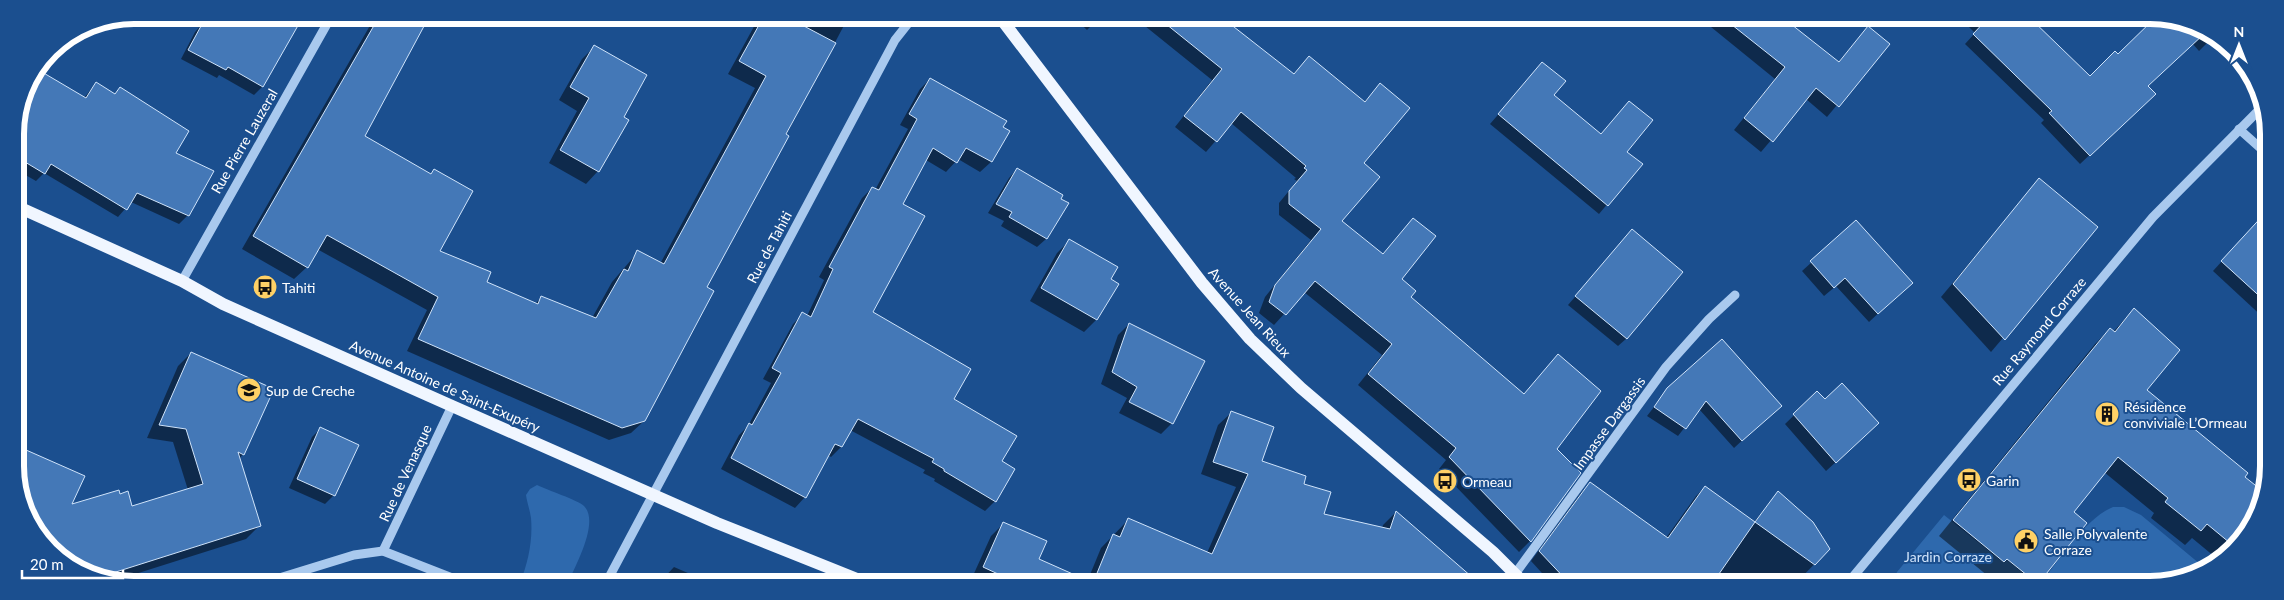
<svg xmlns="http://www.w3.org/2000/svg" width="2284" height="600" font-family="Lato,sans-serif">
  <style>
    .green { fill: #2e69ad }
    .shadow { fill: #0007 }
    .building { fill: #4478b7; stroke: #cfe3fa }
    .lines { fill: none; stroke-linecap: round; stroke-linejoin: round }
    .minor { stroke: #a9c9ee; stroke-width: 9 }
    .major { stroke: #f0f6ff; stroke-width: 12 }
    .labels { text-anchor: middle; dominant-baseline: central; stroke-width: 4; stroke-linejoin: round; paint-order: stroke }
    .street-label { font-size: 14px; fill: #fff; stroke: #1b4f8f }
    .poi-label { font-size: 14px; fill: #fff; stroke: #1b4f8f; text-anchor: start }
    .park-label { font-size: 14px; fill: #cfe3fa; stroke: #1b4f8f }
    .rim { fill: none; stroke: #fff; stroke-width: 6 }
  </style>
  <rect width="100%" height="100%" fill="#1b4f8f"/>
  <g class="green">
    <path d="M 537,485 C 547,490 578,500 584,506 C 600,522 575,566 568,583 L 520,583 C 528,562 533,541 531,518 C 530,510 527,503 526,495 L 530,489 Z"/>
    <path d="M 2113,507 L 2124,507 L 2141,515 L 2206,569 C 2168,593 2085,585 2039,585 C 2060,560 2084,519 2113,507 Z"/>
    <polygon points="1944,515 2004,563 2007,560 2037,585 1892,584 1897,572"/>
  </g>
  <g class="shadow">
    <polygon points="303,15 262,87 254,95 219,75 217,78 181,59 195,32 203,23"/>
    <polygon points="376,15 428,15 363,137 430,174 435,170 438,251 486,282 535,304 542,297 592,318 612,282 638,252 660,264 755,88 728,74 757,21 762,16 849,16 705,288 644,421 631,433 609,440 407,351 427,310 317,249 307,267 294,279 242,249"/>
    <polygon points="1072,16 1101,16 1087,30"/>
    <polygon points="1143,16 1218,16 1293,75 1309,57 1364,102 1381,85 1362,163 1340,221 1382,255 1413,219 1400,279 1409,297 1524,395 1558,356 1556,449 1579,473 1530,541 1519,552 1439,469 1446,460 1358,385 1382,355 1304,292 1274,325 1259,313 1265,297 1311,240 1279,215 1279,203 1297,181 1294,179 1296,178 1231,123 1206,152 1175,127 1212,80 1140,22"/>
    <polygon points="1719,17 1781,17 1838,63 1868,28 1888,44 1827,117 1806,99 1761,152 1734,130 1775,79 1711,27"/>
    <polygon points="1959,17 2028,17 2089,77 2173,17 2212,38 2199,51 2192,43 2147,87 2145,103 2080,164 2041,123 2044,120 1965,44 1975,33"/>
    <polygon points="594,47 622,117 598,171 586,184 549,163 577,111 559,100 582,59"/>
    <polygon points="1542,64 1552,95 1600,135 1629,103 1625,152 1641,164 1599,214 1490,124"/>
    <polygon points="36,70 84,98 96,83 114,95 120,88 174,153 188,215 179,224 131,202 118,217 44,173 36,181 15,169 15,127 24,88"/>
    <polygon points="930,79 1008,131 991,162 980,172 958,159 946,172 926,160 902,204 871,313 952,400 1001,461 995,501 985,511 934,481 935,479 923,473 925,470 850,430 841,447 831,457 828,455 805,497 795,508 721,469 739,435 748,426 771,383 763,379 793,324 803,314 807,316 824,280 819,277 862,198 872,188 875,190 908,129 900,125 920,89"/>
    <polygon points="1017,169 1067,204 1046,239 1037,247 1001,226 1004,221 988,213 1009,178"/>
    <polygon points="2040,179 2097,227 1991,352 1941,297"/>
    <polygon points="1856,222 1902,291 1869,322 1836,286 1824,296 1802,271"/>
    <polygon points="2267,225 2267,321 2213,271 2252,228"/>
    <polygon points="1632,231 1627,338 1618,346 1568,305"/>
    <polygon points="1069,241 1109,280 1117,285 1096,320 1084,332 1030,301 1057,253"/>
    <polygon points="2134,309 2145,391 2265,494 2262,502 2215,557 2192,538 2185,545 2151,518 2154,513 2104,472 2072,512 2086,523 2036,585 2006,585 1992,573 1988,576 1939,536 2095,344 2110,329 2113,332"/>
    <polygon points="1129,324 1172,423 1161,434 1119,413 1127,398 1101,384 1118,335"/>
    <polygon points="191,353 243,454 239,459 259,526 246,539 110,582 50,550 17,489 70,506 120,495 131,507 188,490 173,442 147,438 178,366"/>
    <polygon points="1668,389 1772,413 1734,448 1699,409 1678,436 1647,416"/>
    <polygon points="1817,393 1825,401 1869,432 1826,471 1785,424"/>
    <polygon points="1231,413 1260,461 1302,484 1322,515 1382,529 1383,525 1396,512 1470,577 1468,584 980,584 971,580 991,536 1004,523 1037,560 1087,582 1101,548 1128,520 1207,553 1236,487 1201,474 1218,425"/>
    <polygon points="321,428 334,495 325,504 289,488 312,437"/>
    <polygon points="1590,484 1666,538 1696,496 1705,487 1754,522 1778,493 1829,549 1795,584 1552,584 1531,561 1581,493"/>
    <polygon points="674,567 711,583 659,583"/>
  </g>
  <g class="building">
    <polygon points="207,15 304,15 263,87 228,67 226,70 188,50"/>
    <polygon points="380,15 430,15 365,136 431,174 434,169 473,191 440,251 491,272 487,282 538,304 541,296 596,318 624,269 628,271 637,250 664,264 766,76 739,61 764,16 785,16 836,43 786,134 789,136 707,287 714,291 645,421 622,428 418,339 438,297 327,235 308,268 253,236"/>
    <polygon points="1156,16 1220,16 1294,74 1309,56 1365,102 1380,83 1410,108 1364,163 1380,177 1342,221 1383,254 1413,218 1436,236 1402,279 1416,291 1411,297 1524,394 1558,354 1601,391 1557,449 1581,473 1531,542 1449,457 1456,448 1368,374 1392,344 1315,281 1286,315 1269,302 1275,285 1321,229 1289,204 1289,191 1307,170 1304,168 1306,166 1241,112 1217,142 1184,116 1222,69"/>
    <polygon points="1722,17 1782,17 1839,62 1868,26 1890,44 1839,107 1816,88 1773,142 1744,118 1785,67"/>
    <polygon points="1989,17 2029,17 2090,76 2115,51 2118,54 2156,17 2173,17 2204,34 2148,86 2156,94 2090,156 2049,113 2052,111 1973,34"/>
    <polygon points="594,45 647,75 624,117 629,120 599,172 560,150 589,98 570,87"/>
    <polygon points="1542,62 1566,81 1554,95 1601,134 1629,101 1653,120 1627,152 1643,164 1608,206 1498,114"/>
    <polygon points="42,72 86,98 96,82 115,94 120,87 189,131 176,153 214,171 189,216 137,193 127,210 51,164 45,174 15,156 15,127 19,112"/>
    <polygon points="930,78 1007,121 1003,127 1010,131 992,162 966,148 957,163 933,148 903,204 925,216 873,312 971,369 954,399 1017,436 1002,461 1015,469 996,502 944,471 944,469 932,462 934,459 858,419 842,447 835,444 806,498 731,458 749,423 752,425 781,373 772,368 802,312 811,317 833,269 829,267 872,187 879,190 917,119 909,114"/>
    <polygon points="1017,168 1063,195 1061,199 1069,203 1047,239 1009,217 1012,212 996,204"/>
    <polygon points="2039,178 2098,227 2005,340 1953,284"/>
    <polygon points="2267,211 2267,303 2221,261"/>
    <polygon points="1856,220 1913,283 1878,314 1845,278 1834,288 1810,261"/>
    <polygon points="1632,229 1683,272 1627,339 1575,296"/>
    <polygon points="1069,239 1118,267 1111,279 1119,284 1097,320 1041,288"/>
    <polygon points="2134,308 2180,350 2147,390 2248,473 2245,477 2265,493 2260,506 2230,543 2207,524 2201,531 2165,502 2168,498 2118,457 2074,512 2087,523 2038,584 2007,559 2004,562 1953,520 2110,328 2115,332"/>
    <polygon points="1129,323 1205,361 1173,424 1129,402 1137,387 1112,372"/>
    <polygon points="1722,339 1782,406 1742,441 1706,401 1686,429 1654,407 1667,388"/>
    <polygon points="191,352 274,389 244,455 238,452 261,526 100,577 68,560 66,554 53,548 51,551 50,550 17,489 17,446 85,476 72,504 119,490 120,494 128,491 132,506 203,484 186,429 159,425"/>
    <polygon points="1842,383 1879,423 1836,463 1793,414 1817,391 1825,399"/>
    <polygon points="1231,411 1274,427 1262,461 1306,476 1304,484 1331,492 1324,514 1390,529 1396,511 1480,584 994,584 998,574 983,567 1003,522 1047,541 1039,559 1093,583 1113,534 1120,537 1128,518 1212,554 1248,474 1213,462"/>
    <polygon points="320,427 359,445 335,496 297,479"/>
    <polygon points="1590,482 1668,538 1705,486 1755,522 1712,584 1570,584 1539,551"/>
    <polygon points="1778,491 1813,522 1830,549 1815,565 1755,522"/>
  </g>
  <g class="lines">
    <g class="minor">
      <polyline points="2239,129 2267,154"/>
      <polyline points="182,281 332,15"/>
      <polyline points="383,551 452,406"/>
      <polyline points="1515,574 1666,367 1709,319 1735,295"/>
      <polyline points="263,583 354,555 383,551 465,583"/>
      <polyline points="606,583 895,40 914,16"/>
      <polyline points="1847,584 2153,217 2264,105"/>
    </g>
    <g class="major">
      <polyline points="999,16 1202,283 1250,339 1301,388 1493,552 1525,584"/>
      <polyline points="16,206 182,281 223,304 452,406 717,523 867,583"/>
    </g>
  </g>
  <defs>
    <symbol id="bus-disc" viewBox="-11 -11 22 22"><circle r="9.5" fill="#ffd166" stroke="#1b4f8f"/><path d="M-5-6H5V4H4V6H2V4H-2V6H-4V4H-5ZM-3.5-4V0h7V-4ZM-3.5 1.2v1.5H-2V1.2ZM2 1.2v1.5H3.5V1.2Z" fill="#111"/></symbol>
    <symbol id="school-disc" viewBox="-11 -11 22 22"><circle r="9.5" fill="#ffd166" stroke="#1b4f8f"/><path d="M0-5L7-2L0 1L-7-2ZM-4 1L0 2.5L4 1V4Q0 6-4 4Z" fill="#111"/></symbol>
    <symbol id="building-disc" viewBox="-11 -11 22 22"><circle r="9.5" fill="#ffd166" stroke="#1b4f8f"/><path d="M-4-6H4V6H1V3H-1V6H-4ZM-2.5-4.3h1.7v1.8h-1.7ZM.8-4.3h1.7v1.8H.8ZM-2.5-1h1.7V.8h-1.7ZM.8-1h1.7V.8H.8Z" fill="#111"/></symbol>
    <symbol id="civic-disc" viewBox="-11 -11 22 22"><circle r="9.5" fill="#ffd166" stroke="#1b4f8f"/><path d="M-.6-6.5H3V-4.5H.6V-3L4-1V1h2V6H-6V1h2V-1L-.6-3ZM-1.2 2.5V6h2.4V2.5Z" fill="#111"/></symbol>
  </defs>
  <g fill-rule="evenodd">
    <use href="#bus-disc" x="251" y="273" width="28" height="28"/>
    <use href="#school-disc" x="235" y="376" width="28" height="28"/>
    <use href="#building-disc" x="2093" y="400" width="28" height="28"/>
    <use href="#bus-disc" x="1955" y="466" width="28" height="28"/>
    <use href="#bus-disc" x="1431" y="467" width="28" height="28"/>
    <use href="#civic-disc" x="2012" y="527" width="28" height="28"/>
  </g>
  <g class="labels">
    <g class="street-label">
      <text transform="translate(244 141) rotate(-60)">Rue Pierre Lauzeral</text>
      <text transform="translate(769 247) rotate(-62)">Rue de Tahiti</text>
      <text transform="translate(1250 312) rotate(48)">Avenue Jean Rieux</text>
      <text transform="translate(2039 331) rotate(-50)">Rue Raymond Corraze</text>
      <text transform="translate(445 386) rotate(24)">Avenue Antoine de Saint-Exupéry</text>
      <text transform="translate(1609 423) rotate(-54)">Impasse Dargassis</text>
      <text transform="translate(405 473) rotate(-65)">Rue de Venasque</text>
    </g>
    <g class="poi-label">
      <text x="282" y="287">Tahiti</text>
      <text x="266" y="390">Sup de Creche</text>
      <text x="2124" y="406">Résidence<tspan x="2124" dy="16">conviviale L’Ormeau</tspan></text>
      <text x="1986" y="480">Garin</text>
      <text x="1462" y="481">Ormeau</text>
      <text x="2044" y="533">Salle Polyvalente<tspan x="2044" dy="16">Corraze</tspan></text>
    </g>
    <g class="park-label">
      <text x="1948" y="556">Jardin Corraze</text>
    </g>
  </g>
  <path d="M0 0H2284V600H0ZM134 24H2150A110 110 0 0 1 2260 134V466A110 110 0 0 1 2150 576H134A110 110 0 0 1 24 466V134A110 110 0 0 1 134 24Z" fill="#1b4f8f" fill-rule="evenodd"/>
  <path class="rim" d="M134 24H2150A110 110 0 0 1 2260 134V466A110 110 0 0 1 2150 576H134A110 110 0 0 1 24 466V134A110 110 0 0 1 134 24Z"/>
  <g transform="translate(2239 45)" stroke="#1b4f8f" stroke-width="4" paint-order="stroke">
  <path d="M0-4L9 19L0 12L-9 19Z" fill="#ffffff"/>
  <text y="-8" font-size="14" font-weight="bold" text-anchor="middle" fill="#ffffff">N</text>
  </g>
  <path d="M22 570v8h101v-8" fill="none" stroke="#ffffff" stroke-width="2.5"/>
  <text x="30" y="570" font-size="15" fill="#ffffff" stroke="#1b4f8f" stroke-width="4" paint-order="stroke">20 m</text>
</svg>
